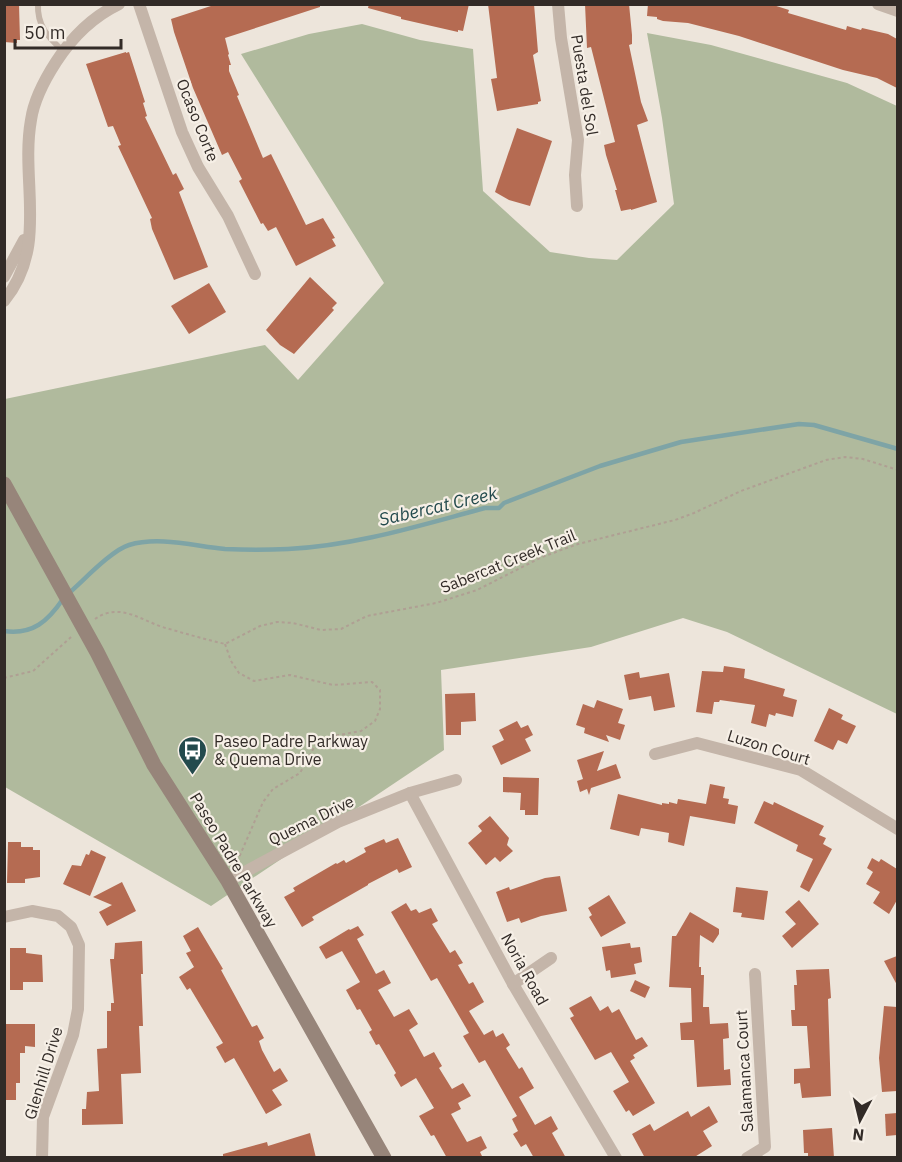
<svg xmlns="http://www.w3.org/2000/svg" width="902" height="1162" font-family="'IBM Plex Sans',sans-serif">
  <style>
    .green { fill: #b0ba9d }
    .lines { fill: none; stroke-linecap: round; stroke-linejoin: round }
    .stream { stroke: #7ea4a6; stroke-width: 4.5 }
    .building { fill: #b56b52 }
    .path { stroke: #af9f93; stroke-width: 2; stroke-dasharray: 3 3; stroke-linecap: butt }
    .service { stroke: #c4b5a9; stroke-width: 6 }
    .minor { stroke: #c4b5a9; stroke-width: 12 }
    .secondary { stroke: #97857a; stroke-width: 15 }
    .labels { text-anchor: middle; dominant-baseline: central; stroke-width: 4.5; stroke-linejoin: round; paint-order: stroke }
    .street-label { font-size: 16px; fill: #322b27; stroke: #f6efe6 }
    .poi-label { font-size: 16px; fill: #322b27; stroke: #f6efe6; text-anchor: start }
    .water-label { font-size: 18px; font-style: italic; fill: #234a4d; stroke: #f6efe6 }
  </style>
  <rect width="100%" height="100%" fill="#ede5db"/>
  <polygon class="green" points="362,24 420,40 473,49 483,191 550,252 589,258 617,260 674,204 662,118 647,33 711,45 847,83 897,106 897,714 727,632 683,618 591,647 441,670 444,750 211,906 5,787 5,399 265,345 298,380 384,283 241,54 309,34"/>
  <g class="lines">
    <g class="stream">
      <path d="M 69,593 C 84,580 112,550 129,545 C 159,536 194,546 225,549 C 245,550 268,550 288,549 C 355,546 421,525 485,508 L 499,508 L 504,503 L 600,466 L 681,442 L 799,424 L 814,425 L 898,449"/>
      <path d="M 4,631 C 33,635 48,621 63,599"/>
    </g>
  </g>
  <g class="building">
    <polygon points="4,4 19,4 20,40 17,40 17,43 4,42"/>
    <polygon points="217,4 320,4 320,7 225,38 229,54 228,55 231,65 229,65 229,71 239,95 237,96 263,158 271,154 306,225 323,218 335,238 332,239 336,246 296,266 276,227 268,231 263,223 261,224 239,181 242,179 228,152 222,155 193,88 174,32 171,19"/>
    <polygon points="369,4 469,4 463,31 458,30 458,32 401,19 401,17 368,8"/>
    <polygon points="488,4 534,4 538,52 533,55 541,101 538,102 538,104 497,111 491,79 497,78"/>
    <polygon points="585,4 629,4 632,35 632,44 629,45 641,102 648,121 637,125 657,202 631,210 631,209 621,211 615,190 617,190 606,155 604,145 615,142 591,47 587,48"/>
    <polygon points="648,4 770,4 789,10 788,13 846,30 847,26 861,30 862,28 888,34 897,39 897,88 877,78 843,70 739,36 688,23 663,21 657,19 657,17 647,16"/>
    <polygon points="126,52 126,53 129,52 145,102 143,103 147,116 145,117 173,175 176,173 184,189 179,192 208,267 174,280 152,229 150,219 152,218 118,146 121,145 113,126 108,127 86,64"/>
    <polygon points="517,128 552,141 530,206 509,200 495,192"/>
    <polygon points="310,277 337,303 332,308 334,310 294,354 280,345 266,330"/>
    <polygon points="209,283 226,312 189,334 171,306"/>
    <polygon points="724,666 745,669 744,678 785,689 783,696 797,700 793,717 776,713 775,716 769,714 766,727 751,723 755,705 720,700 719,702 714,702 712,714 696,712 702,671 723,672"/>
    <polygon points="639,672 640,678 669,673 675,707 654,711 651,696 629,700 624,675"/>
    <polygon points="475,693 476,721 461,722 461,735 446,735 445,694"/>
    <polygon points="597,700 623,709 618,723 625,725 620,740 606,735 609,742 584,733 585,728 576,725 583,704 594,708"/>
    <polygon points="829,708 843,715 841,719 856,726 847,744 838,740 833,750 814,741"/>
    <polygon points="517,721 521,728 528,725 533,735 525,739 531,751 501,765 492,746 504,740 499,730"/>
    <polygon points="604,751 597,771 616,764 621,778 591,788 589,795 587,789 580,792 577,781 583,779 577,760"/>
    <polygon points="503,777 539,778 538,815 525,815 525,810 520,810 521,793 503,792"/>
    <polygon points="710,784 725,787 723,798 729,799 728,804 738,806 735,824 690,816 684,846 668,842 669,833 641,828 639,836 610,829 618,794 662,805 662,803 669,804 669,802 677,804 678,799 706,804"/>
    <polygon points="764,801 773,805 774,802 824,826 819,835 826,838 823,844 832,849 809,892 800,887 813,859 796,851 798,845 754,823"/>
    <polygon points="490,816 509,838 507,845 513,851 500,862 495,857 486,865 468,843 482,831 478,826"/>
    <polygon points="398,838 412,867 399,873 397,869 368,884 368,885 312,917 314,920 302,927 284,897 295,891 293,888 336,863 337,864 344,860 346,863 366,852 364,848 384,839 386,843"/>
    <polygon points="8,842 21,842 21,847 33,847 33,850 40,850 40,877 25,879 25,883 7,883"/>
    <polygon points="91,850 106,857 90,896 63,884 72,865 81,866 86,854 89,855"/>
    <polygon points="872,858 879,862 881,859 897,869 897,900 889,914 873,903 880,892 866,884 873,872 867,868"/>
    <polygon points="560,876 567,911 541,916 521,923 519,918 507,922 496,892 509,887 510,890 545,878"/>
    <polygon points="122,882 136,911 107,926 99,912 112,905 93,897"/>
    <polygon points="736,887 768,891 764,920 741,917 742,913 733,912"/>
    <polygon points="609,895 626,923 601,937 589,917 592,915 588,908"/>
    <polygon points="799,900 819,924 792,948 782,936 796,924 785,912"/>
    <polygon points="406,903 411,911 416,909 419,913 431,908 438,921 432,924 450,953 455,950 463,963 458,965 469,984 473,982 484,1002 469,1011 484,1035 493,1030 496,1037 503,1033 510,1045 506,1048 519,1069 522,1067 534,1088 519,1097 535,1125 551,1116 558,1129 552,1133 566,1158 534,1158 526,1144 521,1147 513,1134 518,1131 512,1119 517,1116 485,1060 479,1063 463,1036 469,1033 437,978 431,981 391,912"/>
    <polygon points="690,912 719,929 719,934 713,943 700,935 699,967 701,967 701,975 704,975 703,1007 709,1007 710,1024 728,1023 729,1038 723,1039 724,1070 730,1069 731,1085 697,1087 694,1040 681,1040 680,1023 692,1022 691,988 669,987 672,936 676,936"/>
    <polygon points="358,926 364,935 357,939 376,974 384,970 391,983 378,990 394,1017 409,1009 418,1024 409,1030 424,1057 434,1052 442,1066 439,1068 452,1089 463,1083 471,1096 458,1103 461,1109 451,1114 467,1142 481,1136 487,1148 480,1152 483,1158 447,1158 434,1135 431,1136 419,1116 434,1108 416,1078 401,1087 394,1075 396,1073 379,1044 376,1045 369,1032 372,1030 360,1009 357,1010 346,990 360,982 342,951 326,959 319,947 349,929 350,930"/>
    <polygon points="198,927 223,969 221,970 252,1027 257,1025 264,1038 259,1041 262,1050 274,1072 280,1068 288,1081 272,1090 282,1105 266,1114 234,1058 225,1063 216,1047 223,1043 190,988 187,990 179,977 194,967 186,953 191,951 183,936"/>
    <polygon points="142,941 143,974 141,974 143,1026 139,1026 141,1073 121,1074 123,1124 82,1125 82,1109 86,1109 87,1092 99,1091 97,1049 107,1048 107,1011 111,1011 111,1003 114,1003 110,959 114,959 115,943"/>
    <polygon points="630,943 631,948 640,947 642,962 634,964 636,974 611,978 610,970 606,971 602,947"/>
    <polygon points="10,948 26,948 26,953 42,955 43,982 23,982 23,990 10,990"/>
    <polygon points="897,956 897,985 884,961"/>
    <polygon points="829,969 831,998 828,999 831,1096 802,1098 800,1083 794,1084 794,1069 810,1068 807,1026 792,1026 791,1010 795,1010 794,985 797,985 796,970"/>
    <polygon points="635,980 650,987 645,998 630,991"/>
    <polygon points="591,996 600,1011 608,1006 612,1013 619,1009 636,1040 642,1037 648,1046 633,1055 635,1058 630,1061 655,1103 633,1116 629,1110 626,1112 613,1091 629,1082 611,1052 595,1060 570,1018 574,1016 569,1008"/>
    <polygon points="884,1006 897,1007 897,1091 882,1092 879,1058"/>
    <polygon points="4,1024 35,1024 35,1047 25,1046 25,1053 20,1053 20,1083 16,1083 16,1100 4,1100"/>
    <polygon points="709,1106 718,1122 703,1131 712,1146 693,1158 645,1158 632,1134 650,1124 654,1131 688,1111 691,1117"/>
    <polygon points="897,1113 897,1135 886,1136 885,1114"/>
    <polygon points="832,1128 834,1158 808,1158 808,1153 804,1153 803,1130"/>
    <polygon points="310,1133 316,1158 223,1158 223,1154 267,1142 268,1146"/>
  </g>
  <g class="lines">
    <g class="path">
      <path d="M 95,619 C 120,601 143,622 166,628 C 186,634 205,639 225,644 L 260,626 L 277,622 L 293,623 L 321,630 L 341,629 L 367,616 L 436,603 L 477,590 L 542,557 L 578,544 L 675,520 L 694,513 L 741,491 L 826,460 L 845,457 L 863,459 L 898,470"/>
      <polyline points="225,644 231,661 239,673 254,681 290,675 333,685 372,682 380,690 380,709 375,721 361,731 328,737 316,744 300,773 273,789 263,802 237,862"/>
      <polyline points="4,678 33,671 71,637"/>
    </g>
    <path class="service" d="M 38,4 C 37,26 48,37 63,51"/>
    <g class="minor">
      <polyline points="139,4 182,132 198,167 228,216 255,274"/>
      <polyline points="558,4 561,38 578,140 575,175 577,206"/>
      <polyline points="878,4 898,11"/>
      <polyline points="4,277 24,240"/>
      <path d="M 4,301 C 49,246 20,182 31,120 C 34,99 45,79 56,62 C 72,37 92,17 119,4"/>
      <polyline points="655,754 697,743 801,770 898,829"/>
      <polyline points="410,793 513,984 616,1158"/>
      <polyline points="228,881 338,822 410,793 456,780"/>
      <polyline points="4,917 32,911 58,916 71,927 79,945 78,1009 73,1035 43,1117 42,1158"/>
      <polyline points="513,984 551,958"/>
      <polyline points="747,1158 765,1147 755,974"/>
    </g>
    <polyline class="secondary" points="4,484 97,652 154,765 228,881 384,1158"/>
  </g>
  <defs>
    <symbol id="bus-pin" viewBox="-11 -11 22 30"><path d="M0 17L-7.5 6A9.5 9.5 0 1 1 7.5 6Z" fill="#234a4d" stroke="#f6efe6"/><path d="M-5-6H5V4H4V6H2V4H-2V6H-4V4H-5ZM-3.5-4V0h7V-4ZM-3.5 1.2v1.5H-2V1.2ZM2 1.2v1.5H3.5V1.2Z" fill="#fff"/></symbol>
  </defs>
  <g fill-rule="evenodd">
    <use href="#bus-pin" x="176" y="734" width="33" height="45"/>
  </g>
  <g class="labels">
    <g class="street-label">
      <text transform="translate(585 85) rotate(81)">Puesta del Sol</text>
      <text transform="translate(198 120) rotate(68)">Ocaso Corte</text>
      <text transform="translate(508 561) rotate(-22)">Sabercat Creek Trail</text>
      <text transform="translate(769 747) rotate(17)">Luzon Court</text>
      <text transform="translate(311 820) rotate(-26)">Quema Drive</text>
      <text transform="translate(234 860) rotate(59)">Paseo Padre Parkway</text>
      <text transform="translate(525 969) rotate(61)">Noria Road</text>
      <text transform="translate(744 1071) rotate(-93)">Salamanca Court</text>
      <text transform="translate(43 1073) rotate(-73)">Glenhill Drive</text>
    </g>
    <g class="poi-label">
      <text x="214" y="741">Paseo Padre Parkway<tspan x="214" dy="18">&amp; Quema Drive</tspan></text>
    </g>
    <g class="water-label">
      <text transform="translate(438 506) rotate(-13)">Sabercat Creek</text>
    </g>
  </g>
  <rect width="902" height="1162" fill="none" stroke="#322b27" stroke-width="12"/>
  <g transform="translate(860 1120) rotate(187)" stroke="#f6efe6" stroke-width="4.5" paint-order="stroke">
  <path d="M0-4.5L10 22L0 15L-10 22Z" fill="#322b27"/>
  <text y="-9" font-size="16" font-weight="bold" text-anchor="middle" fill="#322b27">N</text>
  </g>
  <path d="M15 39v9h106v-9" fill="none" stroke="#322b27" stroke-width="3"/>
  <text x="24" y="39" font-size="18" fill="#322b27" stroke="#f6efe6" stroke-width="4.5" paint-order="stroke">50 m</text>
</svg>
